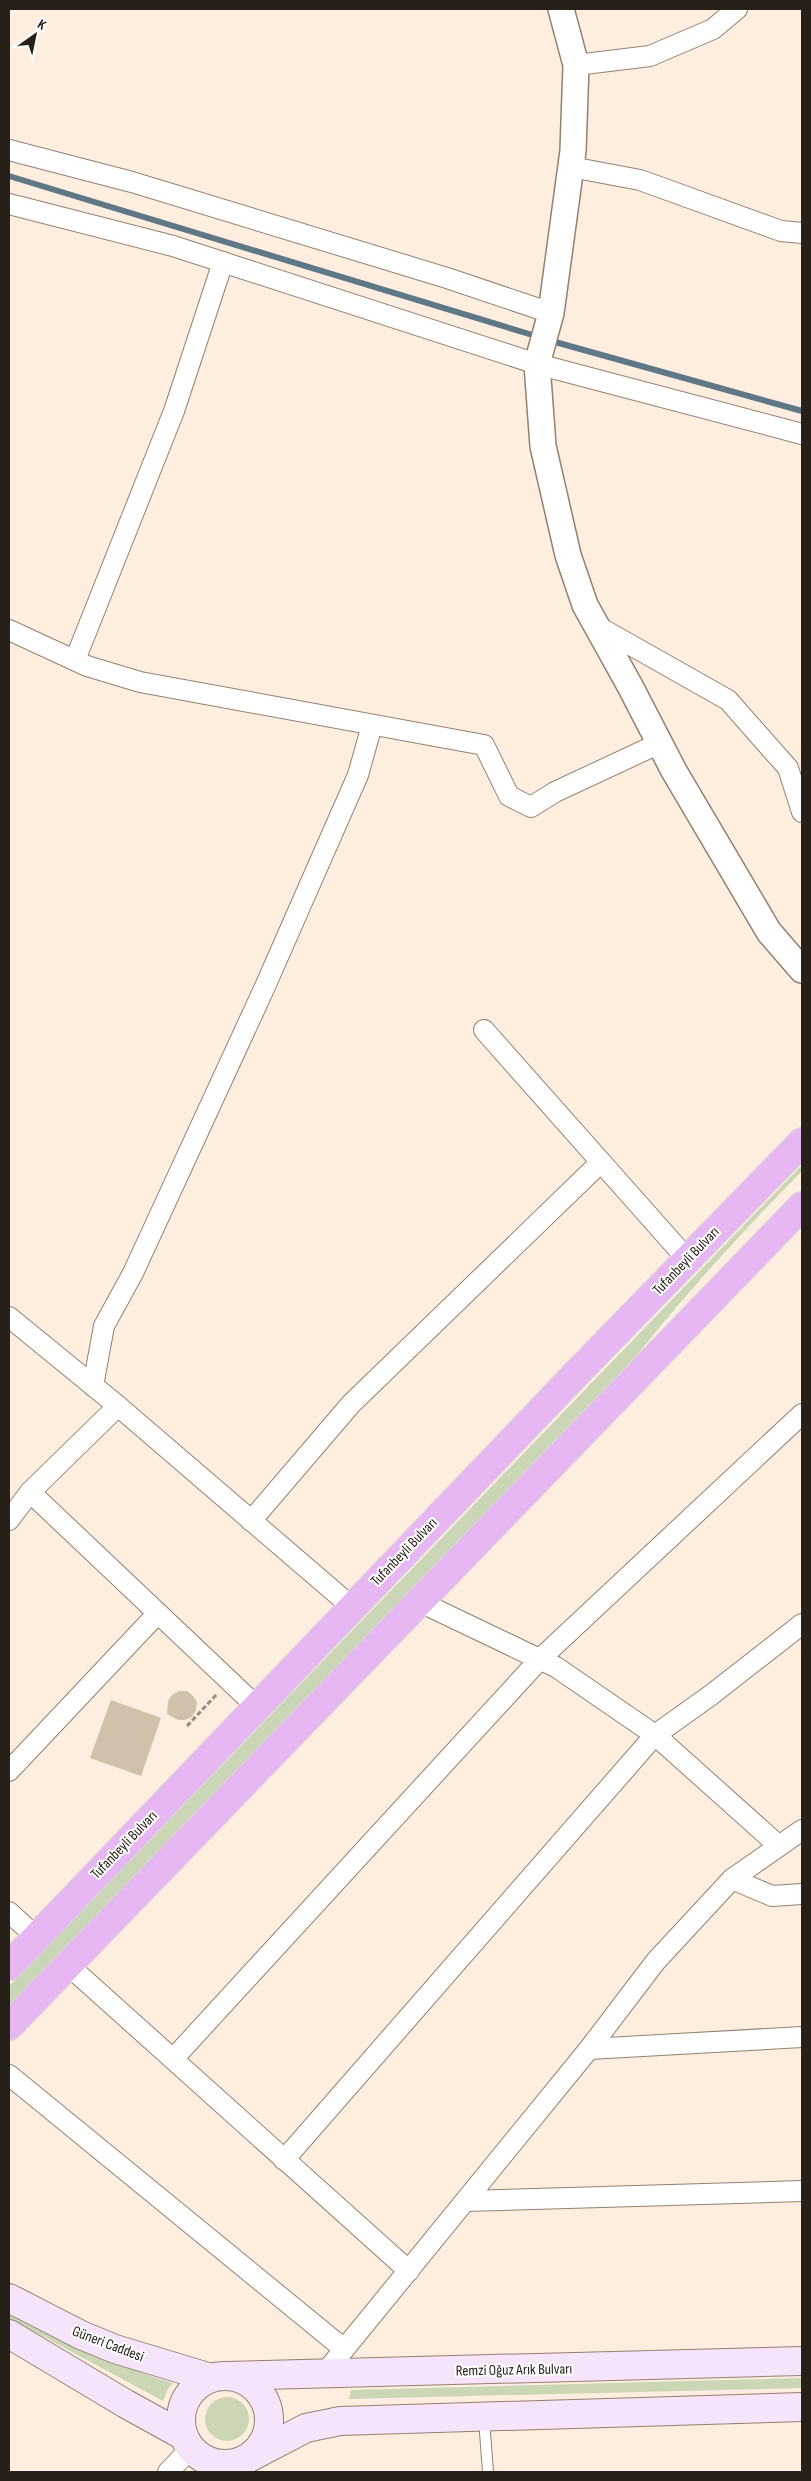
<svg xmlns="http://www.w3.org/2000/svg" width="811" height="2481" font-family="'Sofia Sans Condensed',sans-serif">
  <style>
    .green { fill: #cad6b6 }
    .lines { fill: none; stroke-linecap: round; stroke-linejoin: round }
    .stream { stroke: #5e7887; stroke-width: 6 }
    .building { fill: #d0c1ac }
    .service-casing { stroke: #938170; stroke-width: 12 }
    .minor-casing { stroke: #938170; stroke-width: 22 }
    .tertiary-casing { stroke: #938170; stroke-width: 28 }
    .secondary-casing { stroke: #938170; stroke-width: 30 }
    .trunk-casing { stroke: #d8d7d6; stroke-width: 30 }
    .path { stroke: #998d82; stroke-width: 3; stroke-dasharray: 5 2.5; stroke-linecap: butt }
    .service { stroke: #fff; stroke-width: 10 }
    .minor { stroke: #fff; stroke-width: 20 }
    .tertiary { stroke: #fff; stroke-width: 25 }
    .secondary { stroke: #f6e4fb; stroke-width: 28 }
    .trunk { stroke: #e7b7f4; stroke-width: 28 }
    .labels { text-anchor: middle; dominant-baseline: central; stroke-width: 4; stroke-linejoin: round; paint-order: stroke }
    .street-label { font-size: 15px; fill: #272019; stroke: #fff }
  </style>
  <rect width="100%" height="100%" fill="#feeedf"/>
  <g class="green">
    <path d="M 802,1165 L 802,1171 C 745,1229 690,1288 639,1353 L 9,2007 L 9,1986 Z"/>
    <path d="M 9,2310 C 62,2338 114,2366 173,2383 L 168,2389 L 163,2401 L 9,2318 Z"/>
    <polygon points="802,2378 802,2388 349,2399 351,2390"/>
    <circle cx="227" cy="2419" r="22"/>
  </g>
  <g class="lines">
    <g class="stream">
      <polyline points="9,176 539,337"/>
      <polyline points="548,340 802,411"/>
    </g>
  </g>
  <g class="building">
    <polygon points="179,1691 187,1691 193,1696 197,1702 196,1710 192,1717 185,1720 178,1720 167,1714 168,1701 172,1695"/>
    <polygon points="111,1700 161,1718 141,1776 90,1758"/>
  </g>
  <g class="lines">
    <defs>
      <polyline id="service" points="484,2419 488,2472"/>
      <g id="minor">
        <polyline points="576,65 650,56 713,29 737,9"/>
        <polyline points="9,150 132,182 447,278 551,313"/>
        <polyline points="571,167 640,180 781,231 802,233"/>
        <polyline points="9,204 173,246 537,364 802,434"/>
        <polyline points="597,626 728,700 788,768 802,812"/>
        <polyline points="9,630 87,666 140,682 484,745 509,796 531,807 555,792 660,743"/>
        <polyline points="75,660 174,411 223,262"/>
        <polyline points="484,1030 687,1259"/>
        <polyline points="9,1317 118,1406 352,1607"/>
        <polyline points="93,1386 104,1326 133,1273 263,991 358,775 372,725"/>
        <polyline points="30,1492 256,1706"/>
        <polyline points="9,1520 30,1492 118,1406"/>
        <polyline points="251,1521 351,1404 601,1162"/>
        <polyline points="420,1602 556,1667 655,1735 779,1846"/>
        <polyline points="9,1771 158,1613"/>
        <polyline points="732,1879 772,1896 802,1894"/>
        <polyline points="9,1912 36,1937"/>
        <polyline points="68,1965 409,2271"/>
        <polyline points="589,2049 802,2037"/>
        <polyline points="173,2059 540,1659 802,1414"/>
        <polyline points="9,2075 344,2349"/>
        <polyline points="284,2160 655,1735 711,1695 802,1624"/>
        <polyline points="466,2201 802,2191"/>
        <polyline points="324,2374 589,2049 656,1961 732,1879 802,1830"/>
        <polyline points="168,2472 191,2448"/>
      </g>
      <polyline id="tertiary" points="561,9 576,65 573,151 551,313 537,364 543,446 568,555 585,605 630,686 674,771 769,932 802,970"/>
      <g id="secondary">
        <polyline points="9,2298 81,2335 115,2349 211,2378"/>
        <polyline points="9,2334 126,2404 184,2436"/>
        <polyline points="226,2376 802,2361"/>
        <circle cx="225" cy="2420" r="44"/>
        <polyline points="245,2460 306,2428 340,2421 802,2407"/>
      </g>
      <g id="trunk">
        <polyline points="9,1966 576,1374 802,1142"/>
        <polyline points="9,2026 802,1206"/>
      </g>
    </defs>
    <use href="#service" class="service-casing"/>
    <use href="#minor" class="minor-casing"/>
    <use href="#tertiary" class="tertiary-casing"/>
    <use href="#secondary" class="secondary-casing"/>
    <use href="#trunk" class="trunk-casing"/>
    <polyline class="path" points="187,1726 217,1694"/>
    <use href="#service" class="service"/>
    <use href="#minor" class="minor"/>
    <use href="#tertiary" class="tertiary"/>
    <use href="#secondary" class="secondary"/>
    <use href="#trunk" class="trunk"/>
  </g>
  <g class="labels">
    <g class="street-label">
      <text transform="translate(686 1261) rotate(-46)">Tufanbeyli Bulvarı</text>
      <text transform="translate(404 1552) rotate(-46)">Tufanbeyli Bulvarı</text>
      <text transform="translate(124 1845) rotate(-46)">Tufanbeyli Bulvarı</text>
      <text transform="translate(108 2344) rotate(21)">Güneri Caddesi</text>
      <text transform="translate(514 2370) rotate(-1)">Remzi Oğuz Arık Bulvarı</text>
    </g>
  </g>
  <rect width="811" height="2481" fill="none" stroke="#272019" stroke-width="20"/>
  <g transform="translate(35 35) rotate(33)" stroke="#ffffff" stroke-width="4" paint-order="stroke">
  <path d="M0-4L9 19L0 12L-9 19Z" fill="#272019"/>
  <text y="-8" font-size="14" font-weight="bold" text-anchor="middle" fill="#272019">K</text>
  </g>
</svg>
